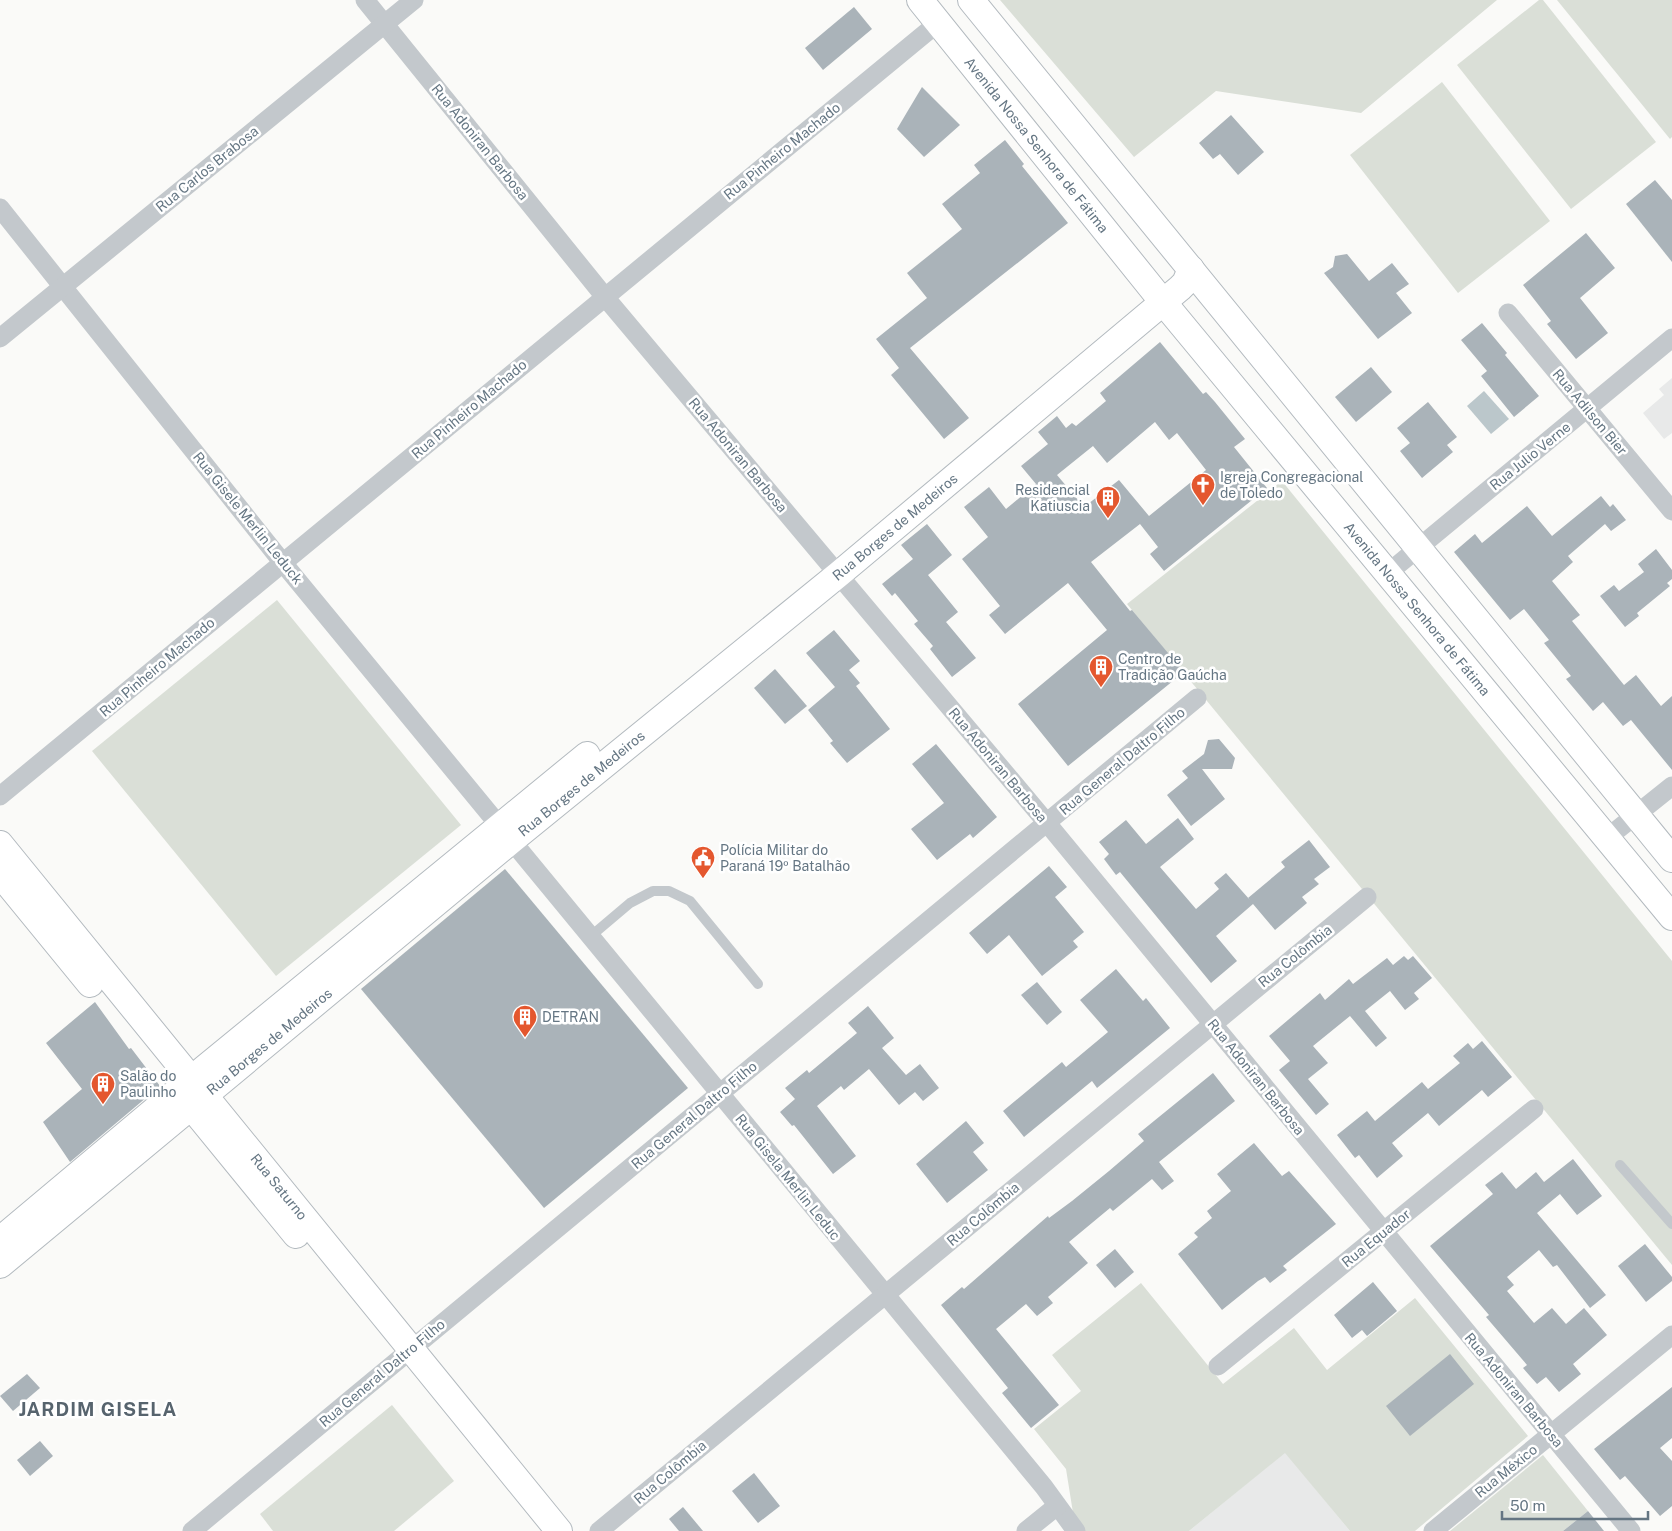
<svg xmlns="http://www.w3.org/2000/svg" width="1672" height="1531" font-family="'Public Sans',sans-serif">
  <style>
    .built { fill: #e8e9e9 }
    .green { fill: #dadfd7 }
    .water { fill: #bbc7cb }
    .building { fill: #aab3b9; fill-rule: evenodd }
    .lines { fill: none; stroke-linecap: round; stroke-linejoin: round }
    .secondary-casing { stroke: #b3babf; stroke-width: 28 }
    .lane { stroke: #c3c8cc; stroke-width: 10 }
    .street { stroke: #c3c8cc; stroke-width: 19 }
    .secondary { stroke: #fff; stroke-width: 26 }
    .labels { text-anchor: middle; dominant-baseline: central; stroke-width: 5; stroke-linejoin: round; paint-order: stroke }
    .street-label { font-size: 14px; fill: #657683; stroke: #fff }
    .poi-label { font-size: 14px; fill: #657683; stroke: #fff; text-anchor: start }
    .district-label { font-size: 19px; font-weight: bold; letter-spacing: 1px; fill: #57646e; stroke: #fff }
  </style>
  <rect width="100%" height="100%" fill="#fafaf8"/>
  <g class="built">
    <polygon points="1672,378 1672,433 1664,439 1643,413 1664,395 1659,389"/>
    <polygon points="1285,1452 1350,1531 1189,1531"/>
  </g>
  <g class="green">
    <polygon points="1000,0 1497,0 1361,113 1216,91 1134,157"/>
    <polygon points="1539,0 1543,0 1656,142 1571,209 1457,65"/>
    <polygon points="1557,0 1672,0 1672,137 1670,139"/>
    <polygon points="1442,82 1550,221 1458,293 1350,155"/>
    <polygon points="1282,481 1672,961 1672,1265 1127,604"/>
    <polygon points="277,600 461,825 276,976 92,751"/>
    <polygon points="1141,1283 1223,1384 1294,1328 1327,1370 1415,1298 1528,1436 1415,1531 1350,1531 1285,1453 1189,1531 1085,1531 1074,1519 1066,1469 1034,1429 1081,1391 1052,1355"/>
    <polygon points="392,1405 454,1481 394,1531 273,1531 260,1514"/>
    <polygon points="1543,1455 1588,1511 1563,1531 1450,1531"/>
  </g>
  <polygon class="water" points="1484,391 1509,419 1491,434 1467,406"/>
  <g class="building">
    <polygon points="854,7 872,29 823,70 805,48"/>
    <polygon points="922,87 960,125 924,157 897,129"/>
    <polygon points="1231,115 1264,152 1238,175 1220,154 1213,159 1199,143"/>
    <polygon points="1005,140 1024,164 1022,166 1068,223 910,348 969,418 944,439 891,375 899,368 876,339 927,298 907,273 962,229 942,204 980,173 974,165"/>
    <polygon points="1655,180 1672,200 1672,262 1626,204"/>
    <polygon points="1586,233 1615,268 1580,298 1608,333 1576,359 1547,324 1551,321 1523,285"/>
    <polygon points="1347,254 1369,281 1392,263 1409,284 1396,293 1412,313 1378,339 1324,273 1333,267 1335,256"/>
    <polygon points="1482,323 1507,353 1505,355 1539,396 1514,417 1481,376 1487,371 1461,340"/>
    <path d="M 1160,342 L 1203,394 L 1206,392 L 1215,402 L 1245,439 L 1234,447 L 1267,488 L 1164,571 L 1150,554 L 1158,547 L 1140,524 L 1091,562 L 1130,611 L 1132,610 L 1184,672 L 1068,766 L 1018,704 L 1107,630 L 1068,583 L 1005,634 L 989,615 L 1000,606 L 962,559 L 988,537 L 964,507 L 989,487 L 1006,509 L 1036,484 L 1021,466 L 1048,444 L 1038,432 L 1057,416 L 1066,428 L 1072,423 L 1076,426 L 1106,401 L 1100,393 ZM 1155,422 L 1169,440 L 1177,433 L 1206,470 L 1149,516 L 1119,480 L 1084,507 L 1057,475 L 1093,446 L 1107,463 Z"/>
    <polygon points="1371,367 1392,392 1356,422 1335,397"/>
    <polygon points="1428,402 1457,437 1447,445 1453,452 1422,478 1400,451 1410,443 1397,428"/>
    <polygon points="1601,496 1610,507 1613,504 1626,520 1611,531 1605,524 1568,556 1573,562 1552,581 1580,615 1572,621 1624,685 1636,675 1661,706 1672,696 1672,770 1631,720 1623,726 1603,702 1593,711 1566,679 1571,676 1544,643 1549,640 1524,609 1510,620 1454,552 1475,534 1482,543 1527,506 1552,536"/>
    <polygon points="927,524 952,555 928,575 958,612 946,622 976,658 952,677 930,649 933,646 914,624 918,621 895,593 892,596 882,584 913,559 901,545"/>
    <polygon points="1656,549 1672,570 1672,579 1667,583 1670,586 1637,613 1639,616 1625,627 1600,596 1614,585 1619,591 1644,572 1638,564"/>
    <polygon points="834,630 860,661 849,670 860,683 856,686 890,729 847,763 830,743 833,741 808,710 835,687 806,653"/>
    <polygon points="775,669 807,706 785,724 754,688"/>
    <polygon points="1219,739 1235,758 1232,769 1202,769 1225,799 1191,826 1167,795 1188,778 1182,771 1204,754 1208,740"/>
    <polygon points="936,744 997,817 973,838 970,834 937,860 911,829 944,803 912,764"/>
    <polygon points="1178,818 1194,839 1160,867 1196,909 1219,889 1214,883 1226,873 1250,900 1248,898 1285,867 1281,862 1309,840 1330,867 1314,879 1319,884 1302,897 1307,903 1275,930 1253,904 1216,936 1237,961 1211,983 1120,872 1116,875 1104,859 1109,854 1099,842 1126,820 1146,844"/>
    <polygon points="1049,866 1067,887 1055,897 1084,932 1073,941 1078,947 1042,976 1009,935 987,954 969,933"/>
    <polygon points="505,869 688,1088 544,1208 361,989"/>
    <polygon points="1404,956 1408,960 1413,956 1432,978 1414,993 1419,999 1405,1010 1390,991 1365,1011 1387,1038 1376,1047 1350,1016 1313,1046 1328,1063 1308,1079 1329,1104 1316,1115 1279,1070 1290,1061 1269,1036 1320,993 1325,1000 1349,979 1353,984 1387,958 1393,965"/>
    <polygon points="1116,969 1143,1001 1146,998 1170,1028 1097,1088 1092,1081 1024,1137 1003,1111 1062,1062 1066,1067 1108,1032 1080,1000"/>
    <polygon points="1037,982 1062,1012 1047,1025 1021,995"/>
    <polygon points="95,1002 129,1049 131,1048 160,1086 70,1162 43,1122 82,1089 46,1043"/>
    <polygon points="868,1006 894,1038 882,1048 906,1075 920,1064 939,1088 923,1101 915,1092 899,1105 869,1069 844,1090 841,1086 817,1106 856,1156 833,1174 794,1125 792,1126 780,1112 795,1099 785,1088 807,1070 809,1073 857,1033 848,1023"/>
    <polygon points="1482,1041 1512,1077 1488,1097 1482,1090 1439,1126 1428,1113 1392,1143 1403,1156 1377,1178 1359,1155 1355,1158 1337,1135 1367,1111 1375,1121 1422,1082 1428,1089 1460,1063 1453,1056 1468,1043 1473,1049"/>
    <polygon points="1213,1073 1235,1101 1159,1162 1174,1181 1162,1190 1152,1179 1113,1211 1110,1208 1069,1242 1088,1263 1048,1297 1053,1303 1037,1316 1026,1304 996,1329 1059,1405 1031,1428 1002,1393 1008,1388 941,1305 962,1287 964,1289 1048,1216 1049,1218 1072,1201 1109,1171 1144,1141 1138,1134"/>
    <polygon points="966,1121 984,1143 973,1152 988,1170 947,1203 916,1164"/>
    <polygon points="1254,1143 1282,1176 1289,1171 1336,1224 1283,1266 1287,1270 1270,1283 1265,1277 1258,1281 1222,1310 1178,1254 1198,1237 1194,1233 1212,1218 1207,1211 1231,1191 1217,1174"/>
    <polygon points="1573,1159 1602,1196 1577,1215 1560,1194 1537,1213 1606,1295 1590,1308 1557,1265 1553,1267 1539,1250 1507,1277 1514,1285 1507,1291 1534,1323 1552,1308 1566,1324 1584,1308 1607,1335 1573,1364 1581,1374 1559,1392 1546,1377 1537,1384 1523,1368 1527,1365 1486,1317 1489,1315 1430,1246 1493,1194 1485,1185 1502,1172 1516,1189 1536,1172 1544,1182"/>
    <polygon points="1645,1244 1672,1277 1672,1281 1646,1302 1618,1266"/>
    <polygon points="1115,1249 1134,1272 1115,1288 1096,1265"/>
    <polygon points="1373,1282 1397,1311 1367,1336 1362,1330 1352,1338 1334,1315"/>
    <polygon points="1450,1354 1474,1384 1410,1436 1386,1406"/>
    <polygon points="27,1374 40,1388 13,1411 0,1396"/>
    <polygon points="1672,1387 1672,1438 1660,1448 1672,1461 1672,1506 1660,1516 1625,1476 1620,1480 1594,1449"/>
    <polygon points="40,1441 53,1456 30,1476 17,1460"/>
    <polygon points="754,1473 780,1506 758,1523 732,1491"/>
    <polygon points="683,1507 703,1531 679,1531 669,1519"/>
    <polygon points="1588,1511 1604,1531 1563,1531"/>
  </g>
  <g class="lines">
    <defs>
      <g id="secondary">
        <path id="s1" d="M 920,0 L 1154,291 L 1672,917"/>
        <polyline points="971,0 1672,859"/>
        <path id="s2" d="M 0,844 L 559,1531"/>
        <polyline points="0,874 90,984"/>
        <polyline points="180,1093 296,1235"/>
        <polyline points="0,1240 205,1068 587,755"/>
        <path id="s3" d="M 0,1265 L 512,840 L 839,574 L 1180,288 L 1185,283 L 1191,269"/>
      </g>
    </defs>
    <use href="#secondary" class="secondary-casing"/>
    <g class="lane">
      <polyline points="591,936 630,903 653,891 669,891 690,901 758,984"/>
      <polyline points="1620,1165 1672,1224"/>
    </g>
    <g class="street">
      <polyline points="365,0 605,297 1047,823 1631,1531"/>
      <polyline points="0,208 283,563 1044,1487 1076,1531"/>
      <polyline points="1508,313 1672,511"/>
      <polyline points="0,338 414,0"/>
      <polyline points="1388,573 1672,338"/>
      <polyline points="0,796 939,22"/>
      <polyline points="1607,838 1672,786"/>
      <polyline points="1218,1366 1534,1109"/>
      <polyline points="192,1531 1197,698"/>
      <polyline points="599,1531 1367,897"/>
      <polyline points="1026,1531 1057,1506"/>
      <polyline points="1433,1531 1672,1335"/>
    </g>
    <use href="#secondary" class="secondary"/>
  </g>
  <defs>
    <symbol id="church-pin" viewBox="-11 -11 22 30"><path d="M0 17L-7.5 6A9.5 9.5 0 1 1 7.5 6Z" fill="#e4572e" stroke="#fff"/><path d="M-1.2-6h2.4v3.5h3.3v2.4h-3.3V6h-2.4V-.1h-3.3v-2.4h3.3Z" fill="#fff"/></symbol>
    <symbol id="building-pin" viewBox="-11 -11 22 30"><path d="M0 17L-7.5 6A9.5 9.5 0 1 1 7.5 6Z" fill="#e4572e" stroke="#fff"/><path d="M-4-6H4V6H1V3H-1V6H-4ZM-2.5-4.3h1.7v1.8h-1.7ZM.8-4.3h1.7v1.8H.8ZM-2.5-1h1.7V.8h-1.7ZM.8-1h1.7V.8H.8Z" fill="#fff"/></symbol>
    <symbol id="civic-pin" viewBox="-11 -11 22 30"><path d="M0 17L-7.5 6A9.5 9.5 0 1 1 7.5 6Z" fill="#e4572e" stroke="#fff"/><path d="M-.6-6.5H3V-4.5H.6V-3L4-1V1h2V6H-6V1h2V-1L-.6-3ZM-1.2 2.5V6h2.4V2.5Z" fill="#fff"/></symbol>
  </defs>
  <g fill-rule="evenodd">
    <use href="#church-pin" x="1189" y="471" width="28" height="38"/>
    <use href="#building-pin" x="1094" y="484" width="28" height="38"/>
    <use href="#building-pin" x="1087" y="653" width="28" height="38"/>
    <use href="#civic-pin" x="689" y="844" width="28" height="38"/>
    <use href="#building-pin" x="511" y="1003" width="28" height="38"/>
    <use href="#building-pin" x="89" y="1070" width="28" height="38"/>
  </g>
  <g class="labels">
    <g class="street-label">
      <text transform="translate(480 142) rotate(51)">Rua Adoniran Barbosa</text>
      <text stroke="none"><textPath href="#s1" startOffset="186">Avenida Nossa Senhora de Fátima</textPath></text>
      <text transform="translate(782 151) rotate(-39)">Rua Pinheiro Machado</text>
      <text transform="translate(207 169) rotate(-39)">Rua Carlos Brabosa</text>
      <text transform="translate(469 409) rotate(-40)">Rua Pinheiro Machado</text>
      <text transform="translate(1590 412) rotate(50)">Rua Adilson Bier</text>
      <text transform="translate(738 455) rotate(50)">Rua Adoniran Barbosa</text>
      <text transform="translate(1530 456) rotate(-39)">Rua Julio Verne</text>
      <text transform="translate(248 518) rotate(51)">Rua Gisele Merlin Leduck</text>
      <text stroke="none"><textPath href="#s3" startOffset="1160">Rua Borges de Medeiros</textPath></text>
      <text stroke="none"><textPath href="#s1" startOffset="786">Avenida Nossa Senhora de Fátima</textPath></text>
      <text transform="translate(157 667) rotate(-40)">Rua Pinheiro Machado</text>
      <text transform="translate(1122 761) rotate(-40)">Rua General Daltro Filho</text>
      <text transform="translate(998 765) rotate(50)">Rua Adoniran Barbosa</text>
      <text stroke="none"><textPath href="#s3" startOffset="755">Rua Borges de Medeiros</textPath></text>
      <text transform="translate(1295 956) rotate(-39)">Rua Colômbia</text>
      <text stroke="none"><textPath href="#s3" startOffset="350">Rua Borges de Medeiros</textPath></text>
      <text transform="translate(1256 1077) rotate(51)">Rua Adoniran Barbosa</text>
      <text transform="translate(694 1115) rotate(-40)">Rua General Daltro Filho</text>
      <text transform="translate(788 1177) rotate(51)">Rua Gisela Merlin Leduc</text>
      <text stroke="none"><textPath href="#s2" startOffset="442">Rua Saturno</textPath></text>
      <text transform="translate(983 1214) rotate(-40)">Rua Colômbia</text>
      <text transform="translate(1376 1238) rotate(-39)">Rua Equador</text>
      <text transform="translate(382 1373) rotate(-40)">Rua General Daltro Filho</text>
      <text transform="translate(1514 1390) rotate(50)">Rua Adoniran Barbosa</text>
      <text transform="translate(1506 1471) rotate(-39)">Rua México</text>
      <text transform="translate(670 1472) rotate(-40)">Rua Colômbia</text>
    </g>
    <g class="poi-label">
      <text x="1220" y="477">Igreja Congregacional<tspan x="1220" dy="16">de Toledo</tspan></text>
      <text x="1090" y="490" text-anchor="end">Residencial<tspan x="1090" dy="16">Katiuscia</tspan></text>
      <text x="1118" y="659">Centro de<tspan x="1118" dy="16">Tradição Gaúcha</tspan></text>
      <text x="720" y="850">Polícia Militar do<tspan x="720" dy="16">Paraná 19º Batalhão</tspan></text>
      <text x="542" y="1017">DETRAN</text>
      <text x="120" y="1076">Salão do<tspan x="120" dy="16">Paulinho</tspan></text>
    </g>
    <g class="district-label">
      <text x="98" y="1409">JARDIM GISELA</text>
    </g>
  </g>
  <path d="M1502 1511v8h146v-8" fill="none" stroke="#657683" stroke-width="2.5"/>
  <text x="1510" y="1511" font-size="15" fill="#657683" stroke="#ffffff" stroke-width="4" paint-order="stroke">50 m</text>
</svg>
